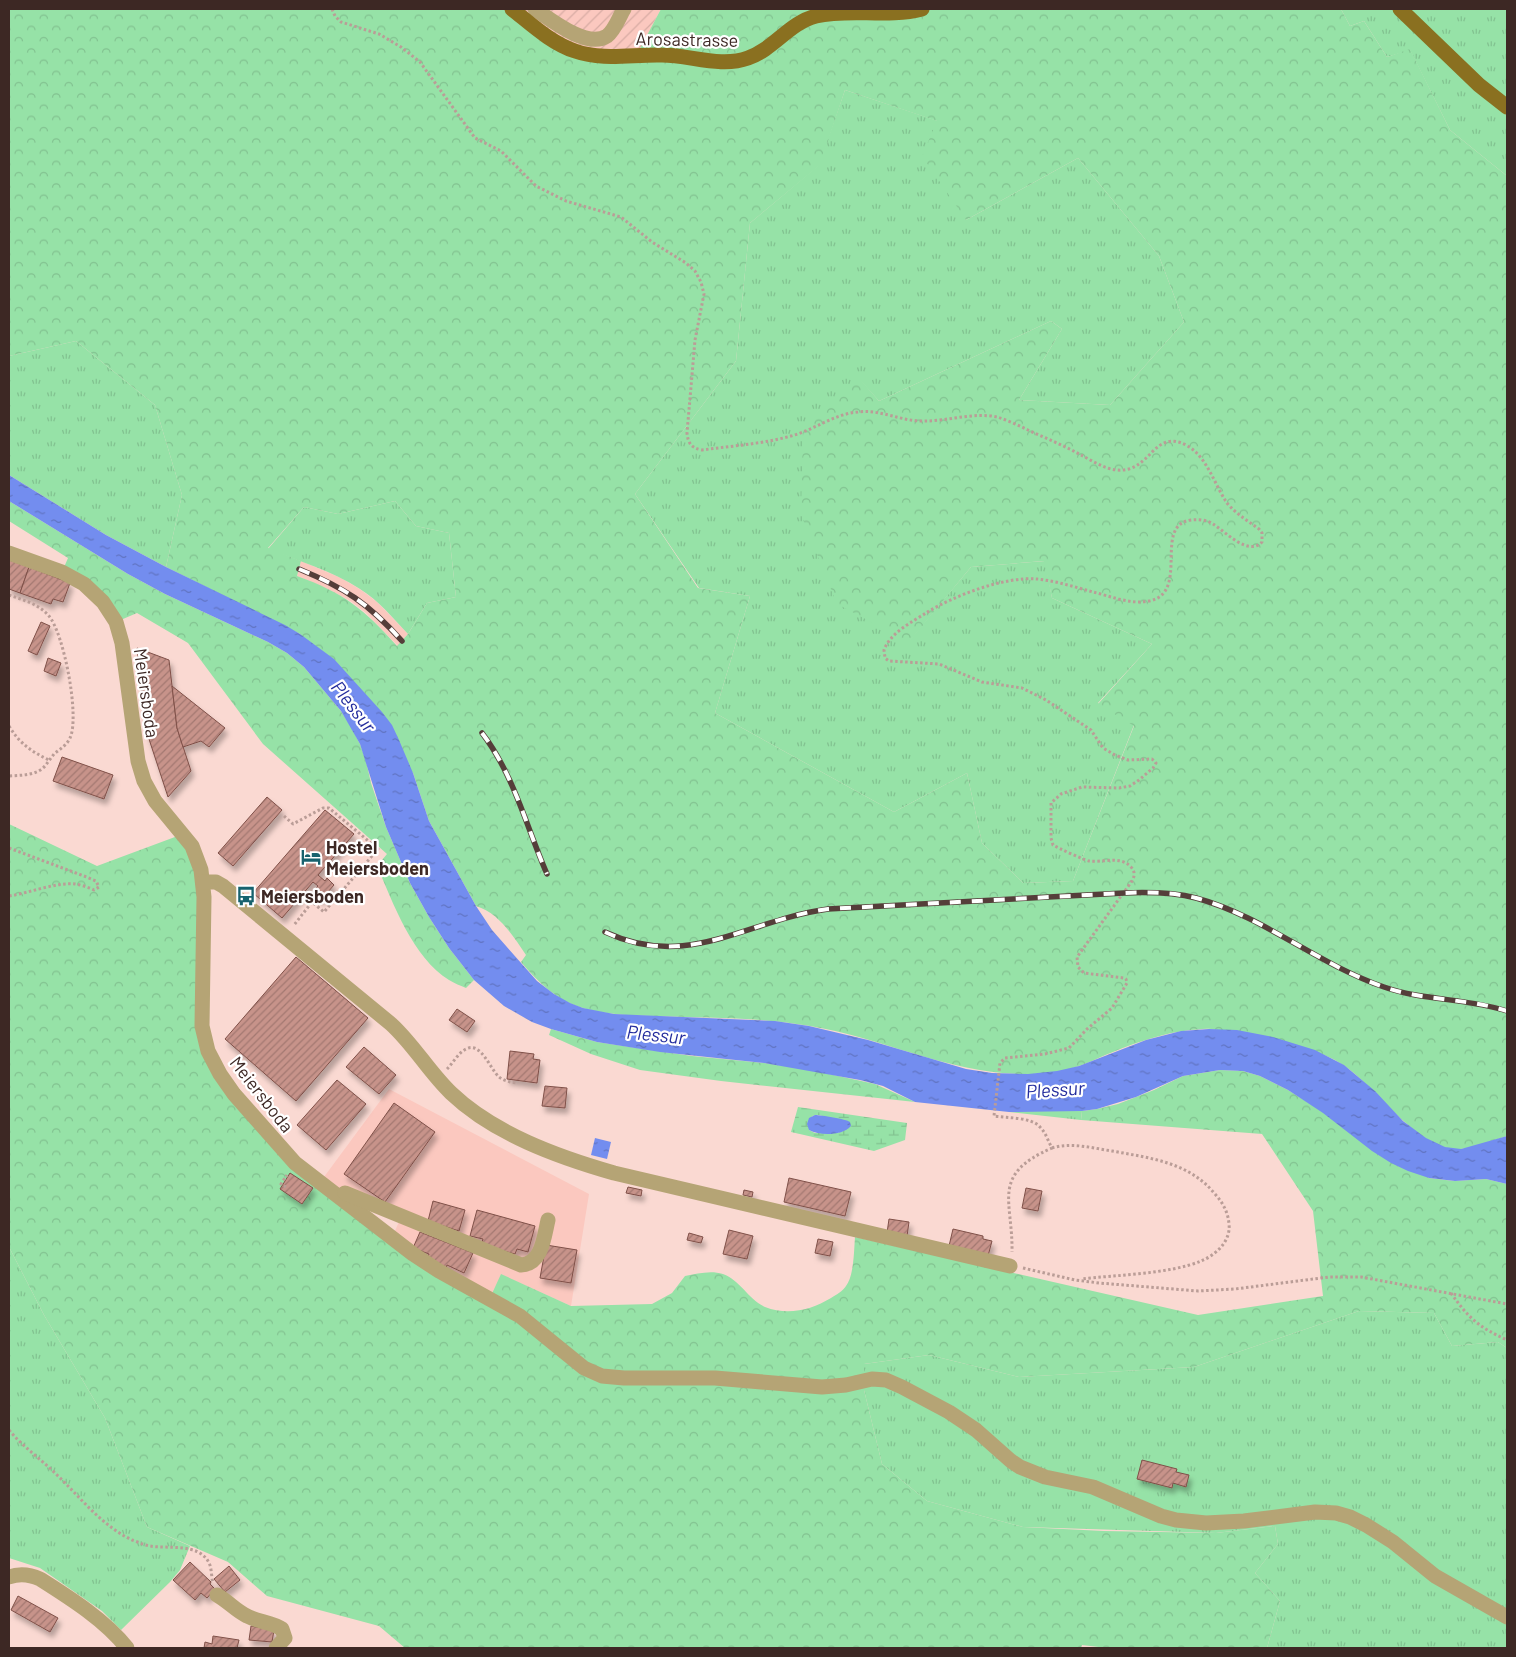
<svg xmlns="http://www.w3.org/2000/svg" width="1516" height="1657" font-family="Barlow,sans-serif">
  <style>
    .built { fill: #fbc8bf }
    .industrial { fill: url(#industrial-furrows) }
    .grass { fill: url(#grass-tufts) }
    .forest { fill: url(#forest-crowns); fill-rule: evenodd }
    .wetland { fill: url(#wetland-marsh); fill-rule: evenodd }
    .water { fill: url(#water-ripples) }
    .building { fill: url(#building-hatch); stroke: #7f5048; filter: url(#shadow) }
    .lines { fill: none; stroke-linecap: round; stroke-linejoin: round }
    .path { stroke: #ba9d97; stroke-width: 3; stroke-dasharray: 2.5 2.5; stroke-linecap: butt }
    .minor { stroke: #b5a475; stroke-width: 15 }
    .major { stroke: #8a7020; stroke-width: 15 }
    .rail-casing { stroke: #553e3a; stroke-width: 5.5 }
    .rail { stroke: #fff; stroke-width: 4; stroke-dasharray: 11; stroke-linecap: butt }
    .labels { text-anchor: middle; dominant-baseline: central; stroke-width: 4.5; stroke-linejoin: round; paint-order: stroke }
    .street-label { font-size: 18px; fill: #3d2824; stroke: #fff }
    .poi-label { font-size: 18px; font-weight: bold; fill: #3d2824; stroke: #fff; text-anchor: start }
    .water-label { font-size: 19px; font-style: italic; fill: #232c9d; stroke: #fff }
  </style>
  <defs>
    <pattern id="industrial-furrows" width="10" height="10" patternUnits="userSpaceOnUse" patternTransform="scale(1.25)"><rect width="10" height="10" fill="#fbc8bf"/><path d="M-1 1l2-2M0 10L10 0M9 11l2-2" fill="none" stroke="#d8aca4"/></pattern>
    <pattern id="grass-tufts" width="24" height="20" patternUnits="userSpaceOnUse" patternTransform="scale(1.25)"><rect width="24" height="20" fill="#96e2a7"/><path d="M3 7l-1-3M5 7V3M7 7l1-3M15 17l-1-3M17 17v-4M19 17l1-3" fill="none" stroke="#82c290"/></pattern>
    <pattern id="forest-crowns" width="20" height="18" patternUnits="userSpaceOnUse" patternTransform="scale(1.25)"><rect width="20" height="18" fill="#96e2a7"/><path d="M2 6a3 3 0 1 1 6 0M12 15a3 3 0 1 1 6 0" fill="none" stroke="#82c290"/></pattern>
    <pattern id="wetland-marsh" width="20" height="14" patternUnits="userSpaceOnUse" patternTransform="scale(1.25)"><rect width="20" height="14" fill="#96e2a7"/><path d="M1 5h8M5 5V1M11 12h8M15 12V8" fill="none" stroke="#82c290"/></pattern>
    <pattern id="water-ripples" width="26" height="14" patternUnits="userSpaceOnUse" patternTransform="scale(1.25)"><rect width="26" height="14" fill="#738def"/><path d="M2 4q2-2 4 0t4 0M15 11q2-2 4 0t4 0" fill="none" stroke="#6073c1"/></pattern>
    <pattern id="building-hatch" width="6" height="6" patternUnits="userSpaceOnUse" patternTransform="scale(1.25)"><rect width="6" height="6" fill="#c7938a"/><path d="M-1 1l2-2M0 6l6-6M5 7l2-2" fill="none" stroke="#a37871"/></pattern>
    <filter id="shadow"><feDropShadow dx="3" dy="5.5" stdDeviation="2.5" flood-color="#0004"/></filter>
  </defs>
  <rect width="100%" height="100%" fill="#fad9d2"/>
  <g class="built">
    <polygon points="301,561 341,578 361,590 377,602 408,634 398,646 366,613 352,602 332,591 297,576"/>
    <polygon points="389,1089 589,1194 571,1306 502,1275 490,1298 392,1238 401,1217 321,1181"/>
  </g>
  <polygon class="industrial" points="512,9 661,9 636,56 593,56"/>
  <g class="grass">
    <polygon points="1341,9 1507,9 1507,176 1450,130 1410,50 1387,57 1364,21 1350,26"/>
    <polygon points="845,90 938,121 966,220 1078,158 1159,256 1184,322 1110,405 1019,400 1062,329 1051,321 879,401 860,380 909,641 971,567 1045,561 1052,598 1152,644 1098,703 1134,725 1073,881 1023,883 982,843 967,773 894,812 715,713 750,596 699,588 635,494 736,361 750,223 819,165"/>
    <polygon points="76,341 155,405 182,495 166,567 106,535 9,475 9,356"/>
    <path d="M 395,501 L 416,526 L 449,533 L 456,597 L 427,603 L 408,634 C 393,618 379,601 360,589 C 332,571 299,561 268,549 L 304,507 L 338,514 Z"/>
    <polygon points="1027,1110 1082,1111 1081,1120 1009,1112"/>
    <polygon points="9,1247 44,1315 105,1418 147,1527 190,1546 180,1570 170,1582 121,1630 102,1611 40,1568 9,1558"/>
    <polygon points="1359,1311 1434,1313 1452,1346 1498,1342 1507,1348 1507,1648 1267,1648 1280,1601 1255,1573 1278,1544 1275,1526 1216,1533 1023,1527 927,1501 882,1464 864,1390 864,1364 929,1355 1019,1377 1194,1367"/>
  </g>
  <g class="forest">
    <path d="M 9,9 L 512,9 L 555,42 L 636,56 L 661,9 L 1341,9 L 1350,26 L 1364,21 L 1387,57 L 1410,49 L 1450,130 L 1507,176 L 1507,1136 C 1493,1140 1477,1147 1461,1149 C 1419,1153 1376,1086 1343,1065 C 1317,1048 1287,1045 1258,1039 C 1242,1035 1226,1031 1211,1029 C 1204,1028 1197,1030 1190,1030 C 1164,1033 1137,1042 1113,1052 C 1102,1056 1091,1062 1079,1066 C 1063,1072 1044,1074 1027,1074 C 952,1075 884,1038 810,1026 C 759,1017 704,1018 652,1016 C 629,1015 606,1015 583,1008 C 557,1001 538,982 521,962 L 526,955 C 513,936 499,913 476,906 L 429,821 L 413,773 L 300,634 L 166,567 L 182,495 L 155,405 L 76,341 L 9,356 ZM 845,90 L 937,121 L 922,156 L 966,220 L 1078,158 L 1159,256 L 1184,322 L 1110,405 L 1019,400 L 1062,329 L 1051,321 L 879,401 L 860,379 L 803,427 L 801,514 L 837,604 L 909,642 L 971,567 L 1044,561 L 1052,598 L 1152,644 L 1098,704 L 1134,726 L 1073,881 L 1023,883 L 982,843 L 967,773 L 894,812 L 715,713 L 750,596 L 698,588 L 635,494 L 736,361 L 750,223 L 820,165 ZM 395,501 L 416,526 L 449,533 L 456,597 L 427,603 L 408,634 L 397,646 C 364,609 344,593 297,576 L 301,561 L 268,548 L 304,507 L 338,514 Z"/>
    <path d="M 9,501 L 128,574 L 165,594 L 268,642 L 287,653 L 304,667 L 341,711 L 351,727 L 360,744 L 366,761 L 371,783 L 386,827 L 410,883 L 429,917 L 449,948 L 474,980 L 466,988 C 461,986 454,983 449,980 C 413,958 393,903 377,866 L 387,854 L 263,744 L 188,643 L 137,613 L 116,622 L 62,572 L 68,558 L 9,521 Z"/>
    <path d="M 9,824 L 97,866 L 183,834 L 197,854 L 208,1051 L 304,1170 L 490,1298 L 501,1274 L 571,1306 L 652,1304 L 672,1293 L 685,1276 C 697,1274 710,1270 723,1274 C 740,1280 748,1299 765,1307 C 788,1316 811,1310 831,1298 C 836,1295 843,1291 846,1286 C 854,1276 854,1250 855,1237 L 1198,1315 L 1323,1296 L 1313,1211 L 1262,1134 L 1081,1120 L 1082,1111 L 1097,1109 L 1118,1104 L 1154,1090 L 1183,1076 L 1220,1070 L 1243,1071 L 1260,1076 L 1288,1090 L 1429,1178 L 1454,1181 L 1486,1179 L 1507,1184 L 1507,1348 L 1498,1342 L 1452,1346 L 1434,1313 L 1359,1311 L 1194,1367 L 1019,1377 L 929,1355 L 864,1364 L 864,1390 L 882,1464 L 927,1501 L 1023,1527 L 1104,1531 L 1216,1533 L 1275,1526 L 1278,1544 L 1255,1573 L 1280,1601 L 1267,1648 L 1107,1648 L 1082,1645 L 1081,1648 L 405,1648 L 379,1626 L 267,1596 L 228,1562 L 147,1527 L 105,1418 L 44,1315 L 9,1247 Z"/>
    <polygon points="551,1029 597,1042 630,1047 692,1056 764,1063 806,1069 875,1084 915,1102 721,1081 640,1070 591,1054 549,1035"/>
  </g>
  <path class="wetland" d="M 798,1107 L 907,1123 L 905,1140 L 874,1151 L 791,1132 ZM 818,1115 L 835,1119 L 839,1133 L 815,1133 L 809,1130 L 812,1116 Z"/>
  <g class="water">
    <polygon points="9,475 106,535 166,567 285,625 300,634 334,659 382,712 392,725 399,740 413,773 429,821 476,906 492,930 537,981 554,994 570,1003 583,1008 614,1014 775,1021 809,1026 868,1040 966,1069 992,1073 1028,1074 1057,1071 1079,1066 1146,1040 1181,1031 1209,1029 1237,1030 1273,1037 1315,1050 1344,1065 1375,1091 1403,1121 1426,1138 1445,1147 1461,1149 1507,1136 1507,1184 1486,1179 1455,1181 1429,1178 1408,1171 1391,1163 1372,1151 1323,1113 1288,1090 1260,1076 1243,1071 1220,1070 1183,1076 1136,1097 1097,1109 1082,1111 1009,1112 915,1102 883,1086 860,1080 764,1063 660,1052 597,1042 551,1029 532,1022 504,1006 474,980 449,948 429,917 410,883 386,827 360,744 341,711 304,667 287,653 268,642 165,594 128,574 9,501"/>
    <path d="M 815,1115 C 821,1115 846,1119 850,1122 L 851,1126 C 842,1136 820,1136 809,1130 L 807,1124 L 809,1118 Z"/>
    <polygon points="595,1138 611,1142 607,1159 591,1155"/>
  </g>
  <g class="building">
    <polygon points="9,560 29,567 20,593 9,589"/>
    <polygon points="29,567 70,583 63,602 53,599 51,604 20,593"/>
    <polygon points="41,622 50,626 37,655 28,651"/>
    <polygon points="137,648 169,660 177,728 191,771 168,797 147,733"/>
    <polygon points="48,658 61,663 56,676 44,671"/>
    <polygon points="172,686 225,728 209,747 201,741 183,747 177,728"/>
    <polygon points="62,757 113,775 104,799 53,781"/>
    <polygon points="267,797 282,810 233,866 218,853"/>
    <polygon points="325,810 354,834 318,875 325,881 327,878 334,885 321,900 313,892 318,886 313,882 282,918 253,893"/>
    <polygon points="296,957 368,1018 296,1101 225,1039"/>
    <polygon points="457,1009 475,1021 467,1032 449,1020"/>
    <polygon points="364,1047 396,1075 379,1094 346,1067"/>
    <polygon points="510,1051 534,1054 533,1059 540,1060 537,1083 507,1079"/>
    <polygon points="337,1080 366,1104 326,1150 297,1125"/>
    <polygon points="545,1086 567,1088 565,1108 542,1106"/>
    <polygon points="394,1103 435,1132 385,1202 344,1174"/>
    <polygon points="290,1173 313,1188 302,1204 280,1189"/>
    <polygon points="789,1178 851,1192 845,1216 784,1202"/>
    <polygon points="628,1187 642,1190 641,1196 626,1193"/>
    <polygon points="1026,1188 1042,1191 1038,1211 1022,1208"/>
    <polygon points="744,1190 753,1192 752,1197 743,1195"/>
    <polygon points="433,1201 465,1210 459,1231 428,1221"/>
    <polygon points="477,1210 535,1226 528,1252 517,1249 515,1254 481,1245 483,1239 470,1236"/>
    <polygon points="889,1219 909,1222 907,1236 887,1233"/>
    <polygon points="953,1229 983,1236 983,1239 992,1241 988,1256 949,1246"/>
    <polygon points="729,1230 753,1236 747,1259 723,1254"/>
    <polygon points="420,1232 473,1253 464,1273 447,1265 446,1268 427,1260 429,1254 413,1248"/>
    <polygon points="689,1233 703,1237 701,1243 687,1240"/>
    <polygon points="818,1239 833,1242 830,1256 815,1253"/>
    <polygon points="546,1245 577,1250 571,1283 540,1278"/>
    <polygon points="1142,1460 1177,1469 1176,1472 1189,1475 1186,1487 1173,1483 1172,1488 1137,1479"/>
    <polygon points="190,1562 211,1582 210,1584 215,1589 207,1598 201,1593 195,1600 173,1580"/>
    <polygon points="229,1566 240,1580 225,1592 214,1579"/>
    <polygon points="18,1596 58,1618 50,1632 11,1610"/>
    <polygon points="251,1626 274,1630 272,1642 249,1640"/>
    <polygon points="213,1636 239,1640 237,1648 204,1648 205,1642 212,1644"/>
  </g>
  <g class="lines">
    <g class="path">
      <path d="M 332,9 L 335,16 L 341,22 L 379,34 L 401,47 L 420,62 L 475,138 L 501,151 L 536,186 L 566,201 L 621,217 L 652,242 L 686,263 L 695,271 L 701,282 L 704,294 L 695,340 L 687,433 C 688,443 691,448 702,450 C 731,446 762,444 791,436 C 814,430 834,414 858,412 C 881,409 902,422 925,421 C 948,421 974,412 997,417 C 1007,420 1018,425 1028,430 C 1045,438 1063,445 1079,454 C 1091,460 1104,469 1117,470 C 1151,473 1153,428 1186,445 C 1207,456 1214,484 1227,503 C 1236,514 1248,521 1259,529 L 1262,533 L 1262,542 C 1248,557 1225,531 1213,524 C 1207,520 1199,519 1191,520 C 1152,525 1191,593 1149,601 C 1131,605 1110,596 1093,592 C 1075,587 1056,581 1037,579 C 1005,576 953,596 926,613 C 912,622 890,633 884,650 L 885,658 L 889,661 L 939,664 L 982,682 L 1022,688 L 1046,700 L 1091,730 L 1103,748 L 1115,755 L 1128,760 L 1152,759 L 1156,763 L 1153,768 L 1139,780 L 1130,786 L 1119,788 L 1082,787 L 1061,794 L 1051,803 L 1051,838 L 1053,845 C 1060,849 1082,859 1089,861 C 1103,863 1120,855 1131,867 C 1135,871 1135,876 1132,881 L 1077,957 L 1078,967 L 1084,973 L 1124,978 L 1126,979 L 1127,983 L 1112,1008 L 1087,1029 L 1069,1048 L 1045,1054 L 1005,1058 L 1000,1063 L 994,1116 C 1006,1118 1032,1117 1040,1127 C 1046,1133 1048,1141 1052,1148 C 990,1175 1013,1200 1012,1252"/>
      <path d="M 9,595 C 23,600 39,604 49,616 C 64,634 80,717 70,738 C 67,745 60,749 54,754 C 51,758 48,762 45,766 C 36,776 21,775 9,776"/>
      <path d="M 9,726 C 19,743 32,752 49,760"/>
      <polyline points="284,816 293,824 323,808 329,808 378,849 324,912 312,902 294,925"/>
      <path d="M 9,848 L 84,876 L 96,881 L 99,887 L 94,890 C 88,887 81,885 75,884 C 56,882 29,893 9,896"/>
      <path d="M 447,1069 C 453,1063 458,1053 466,1049 C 481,1041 490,1069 499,1077 C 504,1081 510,1082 517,1083"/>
      <path d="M 1052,1148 C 1071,1142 1092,1148 1112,1151 C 1150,1158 1189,1162 1215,1194 C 1223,1203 1228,1212 1229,1224 C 1231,1241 1216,1255 1201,1261 C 1170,1274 1115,1275 1081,1279"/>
      <polyline points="286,1187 281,1184 287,1175"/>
      <polyline points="1023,1268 1075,1280 1099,1283 1198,1291 1235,1289 1329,1277 1361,1277 1507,1304"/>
      <path d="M 1451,1293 C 1469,1319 1479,1327 1507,1340"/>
      <path d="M 9,1430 C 23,1447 41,1459 57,1475 C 81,1498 101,1525 132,1540 C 138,1542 144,1545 150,1546 C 168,1549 197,1543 208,1561 C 212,1567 211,1576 213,1583"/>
    </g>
    <g class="minor">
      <path d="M 535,9 C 551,20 587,49 607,36 C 615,30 619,17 624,9"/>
      <polyline points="9,553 62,572 84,584 103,602 116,622 122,643 138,761 144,781 155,801 192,846 201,870 204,897 202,1026 208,1051 220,1074 234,1094 295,1163 413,1254 439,1271 520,1316 584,1368 602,1376 624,1378 715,1378 822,1387 846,1385 872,1379 886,1380 902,1387 949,1412 976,1430 1011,1461 1020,1467 1045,1477 1093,1487 1161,1516 1176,1520 1206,1523 1244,1521 1315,1512 1336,1513 1350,1517 1366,1525 1393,1542 1435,1576 1507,1617"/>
      <path d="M 203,882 L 216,882 L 223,886 L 391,1024 C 414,1045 429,1072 451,1093 C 494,1134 558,1157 614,1173 L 1010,1266"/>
      <path d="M 345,1193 L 521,1265 C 542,1264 544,1237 548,1220"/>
      <path d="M 9,1577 C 20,1573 29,1574 40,1579 C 70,1598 105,1620 127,1648"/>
      <path d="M 217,1595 C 229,1602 235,1610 247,1616 C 258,1622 272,1622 282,1629 L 285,1638 L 276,1648"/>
    </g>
    <g class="major">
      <path d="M 512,9 C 531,24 551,43 575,51 C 603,61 633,54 662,55 C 690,55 721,68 748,58 C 774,49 789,23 816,16 C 850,8 887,18 922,9"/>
      <polyline points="1400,9 1479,85 1507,107"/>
    </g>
    <defs>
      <g id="rail">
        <path d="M 299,569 C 345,588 368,603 402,641"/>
        <path d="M 482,733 C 514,775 526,826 547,874"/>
        <path d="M 605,932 C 689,971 746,920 828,909 L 1124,893 C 1148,892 1172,892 1196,898 C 1263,916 1319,965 1384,987 C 1424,1001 1467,998 1507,1011"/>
      </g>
    </defs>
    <use href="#rail" class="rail-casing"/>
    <use href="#rail" class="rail"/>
  </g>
  <defs>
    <symbol id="hotel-bare" viewBox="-9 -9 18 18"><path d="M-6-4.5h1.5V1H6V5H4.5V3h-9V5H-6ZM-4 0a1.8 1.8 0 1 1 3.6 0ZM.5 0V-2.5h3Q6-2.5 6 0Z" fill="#17626e" stroke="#fff" stroke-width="2.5" paint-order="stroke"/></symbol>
    <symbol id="bus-bare" viewBox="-9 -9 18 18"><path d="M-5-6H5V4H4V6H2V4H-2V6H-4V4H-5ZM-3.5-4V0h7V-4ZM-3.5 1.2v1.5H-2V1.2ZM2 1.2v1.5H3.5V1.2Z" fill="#17626e" stroke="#fff" stroke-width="2.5" paint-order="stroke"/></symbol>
  </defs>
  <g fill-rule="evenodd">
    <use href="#hotel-bare" x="297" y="843" width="28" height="28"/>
    <use href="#bus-bare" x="232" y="882" width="28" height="28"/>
  </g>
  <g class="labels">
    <g class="street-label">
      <text transform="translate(687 39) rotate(1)">Arosastrasse</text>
      <text transform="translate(147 693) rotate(82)">Meiersboda</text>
      <text transform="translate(262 1094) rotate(52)">Meiersboda</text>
    </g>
    <g class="poi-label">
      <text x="326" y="847">Hostel<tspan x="326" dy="21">Meiersboden</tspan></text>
      <text x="261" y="896">Meiersboden</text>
    </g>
    <g class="water-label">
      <text transform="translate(354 706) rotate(52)">Plessur</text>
      <text transform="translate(656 1034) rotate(6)">Plessur</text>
      <text transform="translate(1055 1089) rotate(-4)">Plessur</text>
    </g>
  </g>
  <rect width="1516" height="1657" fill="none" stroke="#3d2824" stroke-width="20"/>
</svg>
